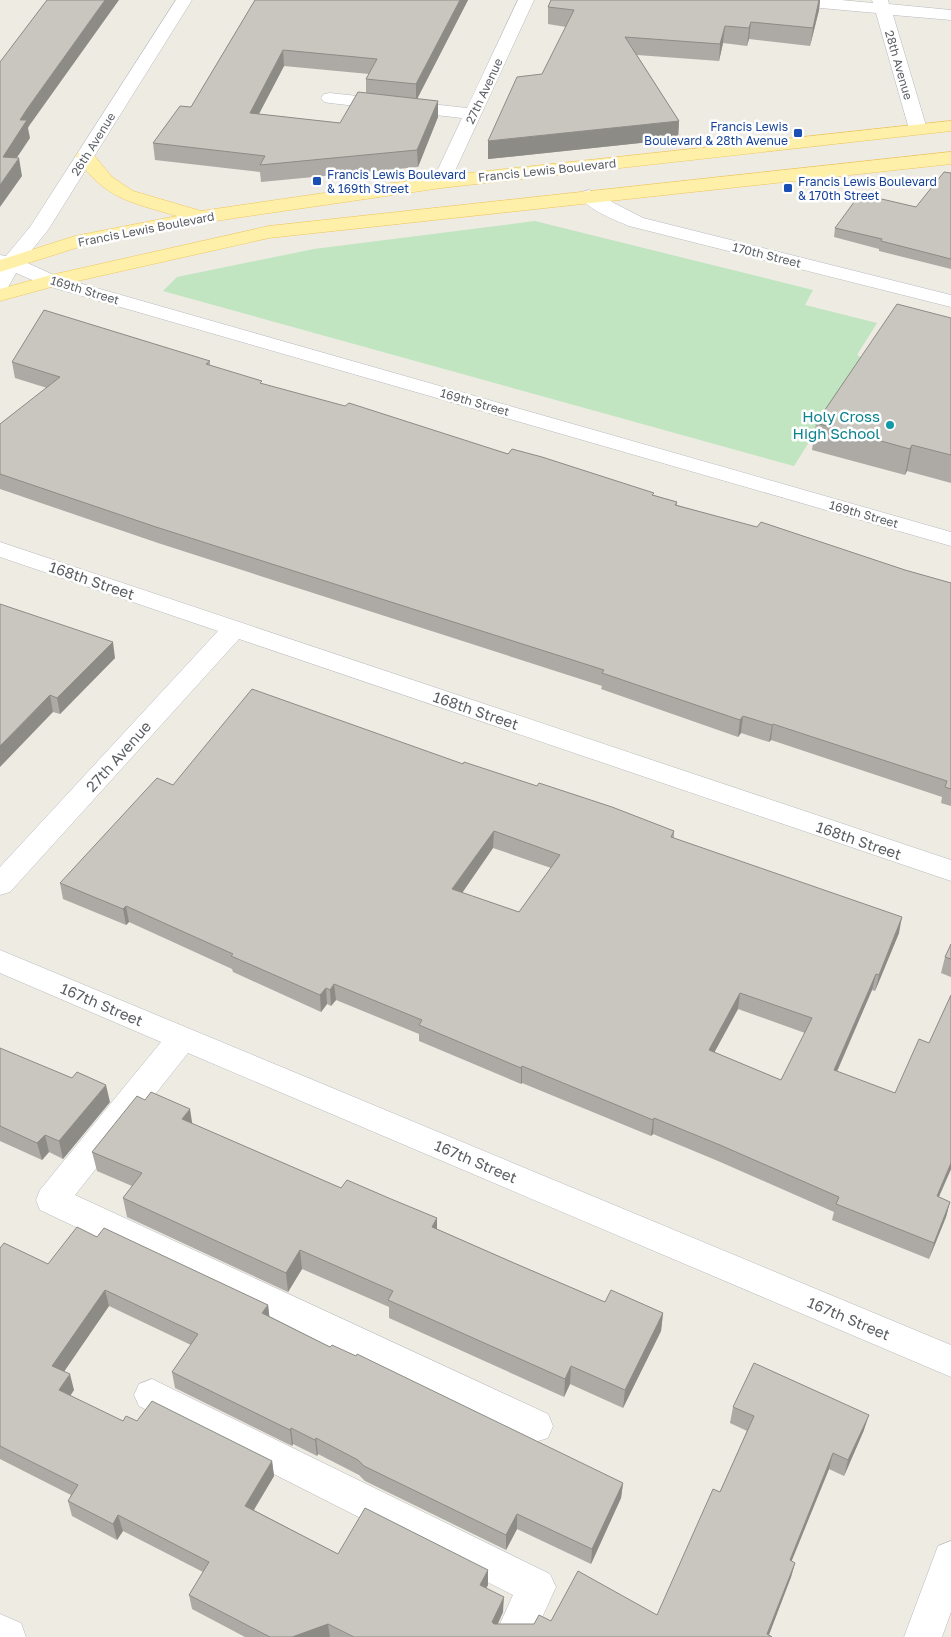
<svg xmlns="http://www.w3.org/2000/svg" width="951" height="1637" font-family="'Golos Text',sans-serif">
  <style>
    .green { fill: #c0e5c0 }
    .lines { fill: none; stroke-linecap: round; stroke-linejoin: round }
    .minor-casing { stroke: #b6b9bd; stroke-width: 1 }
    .major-casing { stroke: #f0c65a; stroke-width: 1 }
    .minor { fill: #fff; fill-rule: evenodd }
    .major { fill: #fef0a8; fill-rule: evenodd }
    .wall { fill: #adaaa5; fill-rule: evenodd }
    .shaded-wall { fill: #8d8b86 }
    .building { fill: #c9c6c0; stroke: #8d8b86; fill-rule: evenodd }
    .transit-dot { fill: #1a4fb4; stroke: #fff; stroke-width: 2 }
    .culture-dot { fill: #0f9aa8; stroke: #fff; stroke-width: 2 }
    .labels { text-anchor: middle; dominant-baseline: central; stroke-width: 5; stroke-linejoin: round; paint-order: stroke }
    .far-street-label { font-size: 12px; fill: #5b5f64; stroke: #fff }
    .far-transit-label { font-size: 12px; fill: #164399; stroke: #fff; text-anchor: start }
    .culture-label { font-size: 15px; fill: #0d838f; stroke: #fff; text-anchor: end }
    .street-label { font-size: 15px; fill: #5b5f64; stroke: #fff }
  </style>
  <rect width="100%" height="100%" fill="#eeebe3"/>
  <polygon class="green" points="535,221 813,290 805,305 877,323 857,355 862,358 794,466 163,291 177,277 314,249"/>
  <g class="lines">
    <defs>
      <g id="minor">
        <polygon points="176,0 192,0 48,230 23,261 58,277 951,532 951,546 44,285 16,273 7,289 0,291 0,255 6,256 30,227"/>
        <polygon points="518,0 534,0 448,186 434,186 432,182 462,118 330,103 324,102 321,98 324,94 330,93 467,108"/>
        <polygon points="780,0 841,0 873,3 872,0 888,0 889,4 951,10 951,20 893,15 927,129 924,133 912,133 909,129 876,13 788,5"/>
        <path d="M 589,190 L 643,218 L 951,295 L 951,307 L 629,226 C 613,219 590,211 579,196 L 582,192 Z"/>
        <polygon points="0,542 951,860 951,881 239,639 10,892 0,895 0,867 218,631 0,557"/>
        <polygon points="0,950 951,1345 951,1377 188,1053 75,1195 548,1414 553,1426 548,1438 535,1442 522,1438 40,1210 36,1200 40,1190 161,1042 0,973"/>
        <polygon points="152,1379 550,1574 556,1587 533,1637 494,1637 513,1595 139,1406 134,1395 139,1384"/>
        <polygon points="951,1541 951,1612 942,1637 904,1637 938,1546"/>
        <polygon points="0,1614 21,1623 26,1637 0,1637"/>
      </g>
      <g id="major">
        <path d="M 951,121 L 951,131 L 441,188 L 201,223 L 79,247 L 0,272 L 0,260 L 75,236 L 177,216 C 130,202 105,199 76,157 L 78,153 L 92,153 L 112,177 L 133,191 L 201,211 L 441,176 Z"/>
        <polygon points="951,152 951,164 269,238 55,286 0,301 0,289 51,275 269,226"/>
      </g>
    </defs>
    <use href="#minor" class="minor-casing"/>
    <use href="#major" class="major-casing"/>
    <use href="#minor" class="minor"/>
    <use href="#major" class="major"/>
  </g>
  <g class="wall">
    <path d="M 255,0 L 468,0 L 417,99 L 438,101 L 438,117 L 418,167 L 261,182 L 260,172 L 155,160 L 153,143 L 191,107 ZM 284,66 L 369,74 L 366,79 L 366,93 L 340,123 L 259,114 Z"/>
    <polygon points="551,0 820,0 819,10 810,46 749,39 747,46 723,43 719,61 637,55 679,121 678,139 488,159 542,74 566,27 548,24 548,7"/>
    <polygon points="951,173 951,269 879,251 879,249 834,237 835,228 916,207"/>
    <polygon points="951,318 951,483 907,471 905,475 812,450 816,423"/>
    <polygon points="210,361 210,366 262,384 654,495 677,502 677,505 951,583 951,806 941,803 942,797 771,740 769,742 741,733 738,737 601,689 602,686 158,543 0,489 0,424 47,388 15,378 12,362"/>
    <polygon points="0,604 115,658 60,714 53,712"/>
    <path d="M 463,764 L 674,831 L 674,838 L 899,933 L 875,991 L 872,990 L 837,1072 L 895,1093 L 929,1043 L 951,995 L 951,1169 L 939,1197 L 950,1202 L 946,1217 L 929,1259 L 832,1220 L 834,1212 L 718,1161 L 653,1134 L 651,1136 L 522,1083 L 521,1084 L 419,1041 L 419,1034 L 336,1000 L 331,1006 L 327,1004 L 321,1012 L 233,972 L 232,969 L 129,922 L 126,925 L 63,899 L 60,883 L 173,785 ZM 493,848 L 551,868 L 519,912 L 462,893 ZM 738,1009 L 805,1033 L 781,1080 L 714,1052 Z"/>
    <polygon points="951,944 951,977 941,973 945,957"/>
    <polygon points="0,1048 110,1102 63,1159 49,1152 42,1160 0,1141"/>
    <polygon points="145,1100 192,1124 341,1188 437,1218 437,1229 514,1263 605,1302 663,1313 661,1331 623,1408 570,1384 564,1397 389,1318 389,1307 302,1269 288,1292 127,1217 123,1198 132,1186 97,1171 92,1152"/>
    <polygon points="97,1237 268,1305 269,1316 330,1347 623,1483 621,1498 591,1564 517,1529 506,1550 365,1481 359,1475 318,1454 317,1456 293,1444 292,1446 175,1388 172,1372 191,1345 109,1306 64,1371 74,1390 70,1396 123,1421 137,1421 272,1461 274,1476 254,1510 338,1554 488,1570 488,1585 486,1588 503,1612 498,1624 534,1624 551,1621 657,1615 720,1492 747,1431 730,1423 733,1407 864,1430 844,1476 829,1469 791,1561 795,1563 791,1577 769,1635 772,1637 245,1637 192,1609 189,1595 203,1572 123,1531 117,1540 72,1516 68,1501 71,1495 0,1459 0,1248 48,1264"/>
  </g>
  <g class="shaded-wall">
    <polygon points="105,0 119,0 29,126 28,128 30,138 6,174 3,157 20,120 27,109"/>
    <polygon points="460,0 468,0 416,101 416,84"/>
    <polygon points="819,0 820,0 819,10 810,46 813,28"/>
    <polygon points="751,22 749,39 747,46 749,28"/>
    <polygon points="725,26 723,43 719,61 720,44"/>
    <polygon points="283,50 284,66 251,129 250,113"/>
    <polygon points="438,101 438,117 418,167 417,150"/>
    <polygon points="679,121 678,139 488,159 488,141"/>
    <polygon points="19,158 22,176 0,207 0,185"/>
    <polygon points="912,445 907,471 905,475 910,449"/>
    <polygon points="113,642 115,658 60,714 57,698"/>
    <polygon points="50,695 53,712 0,767 0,746"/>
    <polygon points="743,716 741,733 738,737 740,720"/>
    <polygon points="773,724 771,740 769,742 772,725"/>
    <polygon points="494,831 493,848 453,906 452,889"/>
    <polygon points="126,906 129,922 126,925 123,909"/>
    <polygon points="902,917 899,933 875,991 879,975"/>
    <polygon points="876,974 872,990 830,1087 834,1070"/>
    <polygon points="334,984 336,1000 331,1006 330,990"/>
    <polygon points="326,988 327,1004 321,1012 320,995"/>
    <polygon points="740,993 738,1009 707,1066 709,1050"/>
    <polygon points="522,1066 522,1083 521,1084 521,1068"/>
    <polygon points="106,1085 110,1102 63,1159 59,1141"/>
    <polygon points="190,1109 193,1128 182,1119"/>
    <polygon points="654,1118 653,1134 651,1136 653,1120"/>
    <polygon points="45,1135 49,1152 42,1160 37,1143"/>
    <polygon points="951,1163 951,1169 932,1212 937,1196"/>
    <polygon points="950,1202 946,1217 929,1259 934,1243"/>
    <polygon points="437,1218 437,1237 432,1227"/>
    <polygon points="300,1250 302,1269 288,1292 286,1273"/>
    <polygon points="105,1290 109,1306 57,1382 52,1366"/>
    <polygon points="268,1305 270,1321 262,1313"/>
    <polygon points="663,1313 661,1331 623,1408 625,1390"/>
    <polygon points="571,1366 570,1384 564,1397 565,1379"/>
    <polygon points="70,1374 74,1390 63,1406 59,1390"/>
    <polygon points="869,1415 864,1430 844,1476 848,1460"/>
    <polygon points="291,1428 293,1444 292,1446 290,1430"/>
    <polygon points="316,1438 318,1454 317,1456 315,1440"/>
    <polygon points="833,1453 829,1469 786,1575 790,1560"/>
    <polygon points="272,1461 274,1476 247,1521 245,1506"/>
    <polygon points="623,1483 621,1498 591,1564 592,1549"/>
    <polygon points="517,1514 517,1529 506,1550 506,1535"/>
    <polygon points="118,1515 123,1531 117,1540 113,1524"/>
    <polygon points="795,1563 791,1577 768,1637 766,1637"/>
    <polygon points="488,1570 488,1585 480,1600 480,1585"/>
    <polygon points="504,1597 503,1612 492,1636 492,1622"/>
    <polygon points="328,1624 330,1637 292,1637"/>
  </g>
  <g class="building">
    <polygon points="47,0 105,0 27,109 20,120 27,120 3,157 19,158 0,185 0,62"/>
    <polygon points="255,0 460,0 416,84 366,79 377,59 283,50 250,113 340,123 358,92 438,101 417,150 260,165 265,156 153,143 180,106 191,107"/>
    <polygon points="551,0 819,0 813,28 751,22 749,28 725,26 720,44 625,37 679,121 488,141 517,77 542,74 574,10 548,7"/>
    <polygon points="944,172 951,173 951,259 881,241 882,239 835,228 860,194 916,207"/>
    <polygon points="897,304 951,318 951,455 912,445 910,449 816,423"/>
    <polygon points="44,310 210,361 206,364 262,381 260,383 345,406 349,403 508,454 512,449 542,457 654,493 652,495 677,502 675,505 757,527 761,522 905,570 951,583 951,789 945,787 947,781 773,724 772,725 743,716 740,720 602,673 604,670 156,527 0,474 0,424 60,377 12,362"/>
    <polygon points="0,604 113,642 57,698 50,695 0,746"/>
    <path d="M 252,689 L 463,764 L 464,762 L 537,786 L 539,783 L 612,807 L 674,831 L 671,837 L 902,917 L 879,975 L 876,974 L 834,1070 L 895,1093 L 919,1039 L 929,1043 L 951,995 L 951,1163 L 937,1196 L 950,1202 L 934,1243 L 836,1204 L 839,1197 L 720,1145 L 654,1118 L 653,1120 L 522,1066 L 521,1068 L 419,1025 L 422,1020 L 334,984 L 330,990 L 326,988 L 320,995 L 231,956 L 233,954 L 126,906 L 123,909 L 60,883 L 157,778 L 173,785 ZM 494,831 L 560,855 L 519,912 L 452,889 ZM 740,993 L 812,1018 L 781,1080 L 709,1050 Z"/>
    <polygon points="951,944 951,959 945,957"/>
    <polygon points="0,1048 72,1078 77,1072 106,1085 59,1141 45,1135 37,1143 0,1126"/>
    <polygon points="151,1092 190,1109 182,1119 341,1188 347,1180 391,1199 437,1218 432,1227 514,1263 605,1302 611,1290 663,1313 625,1390 571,1366 565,1379 388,1300 393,1291 300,1250 286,1273 123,1198 142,1173 92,1152 137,1096 145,1100"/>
    <polygon points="77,1227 97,1237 104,1228 268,1305 262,1313 330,1347 332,1345 356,1356 357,1354 623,1483 592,1549 517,1514 506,1535 364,1466 358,1460 316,1438 315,1440 291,1428 290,1430 172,1372 198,1334 105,1290 52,1366 70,1374 59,1390 123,1421 126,1416 137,1421 152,1401 272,1461 245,1506 338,1554 365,1508 488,1570 480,1585 504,1597 492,1622 494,1624 534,1624 539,1615 551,1621 578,1571 657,1615 713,1489 720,1492 754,1416 733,1407 754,1363 869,1415 848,1460 833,1453 790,1560 795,1563 767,1634 772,1637 354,1637 328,1624 292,1637 270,1637 189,1595 209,1562 118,1515 113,1524 68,1501 78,1485 0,1446 0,1248 4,1243 48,1264"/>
  </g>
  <g class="transit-dot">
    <rect x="793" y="128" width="10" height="10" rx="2.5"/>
    <rect x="312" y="176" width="10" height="10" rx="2.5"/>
    <rect x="783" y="183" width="10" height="10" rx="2.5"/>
  </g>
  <circle class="culture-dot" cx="890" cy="425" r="5"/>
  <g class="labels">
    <g class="far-street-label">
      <text transform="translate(899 65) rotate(74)">28th Avenue</text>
      <text transform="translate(484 91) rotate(-65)">27th Avenue</text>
      <text transform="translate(93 144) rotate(-58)">26th Avenue</text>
      <text transform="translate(547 170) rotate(-6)">Francis Lewis Boulevard</text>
      <text transform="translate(146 229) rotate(-11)">Francis Lewis Boulevard</text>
      <text transform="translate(767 255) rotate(14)">170th Street</text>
      <text transform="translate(85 290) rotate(17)">169th Street</text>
      <text transform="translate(475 402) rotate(16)">169th Street</text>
      <text transform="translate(864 514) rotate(16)">169th Street</text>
    </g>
    <g class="far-transit-label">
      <text x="788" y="126" text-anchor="end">Francis Lewis<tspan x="788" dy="14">Boulevard &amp; 28th Avenue</tspan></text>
      <text x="327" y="174">Francis Lewis Boulevard<tspan x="327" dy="14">&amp; 169th Street</tspan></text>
      <text x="798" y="181">Francis Lewis Boulevard<tspan x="798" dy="14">&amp; 170th Street</tspan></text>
    </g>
    <g class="culture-label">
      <text x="880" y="416">Holy Cross<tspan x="880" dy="17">High School</tspan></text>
    </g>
    <g class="street-label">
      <text transform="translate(92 580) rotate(19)">168th Street</text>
      <text transform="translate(476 710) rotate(19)">168th Street</text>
      <text transform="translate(118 756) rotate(-48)">27th Avenue</text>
      <text transform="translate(859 840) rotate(19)">168th Street</text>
      <text transform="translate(102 1004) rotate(23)">167th Street</text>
      <text transform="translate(476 1161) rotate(23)">167th Street</text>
      <text transform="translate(849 1318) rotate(23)">167th Street</text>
    </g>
  </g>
</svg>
